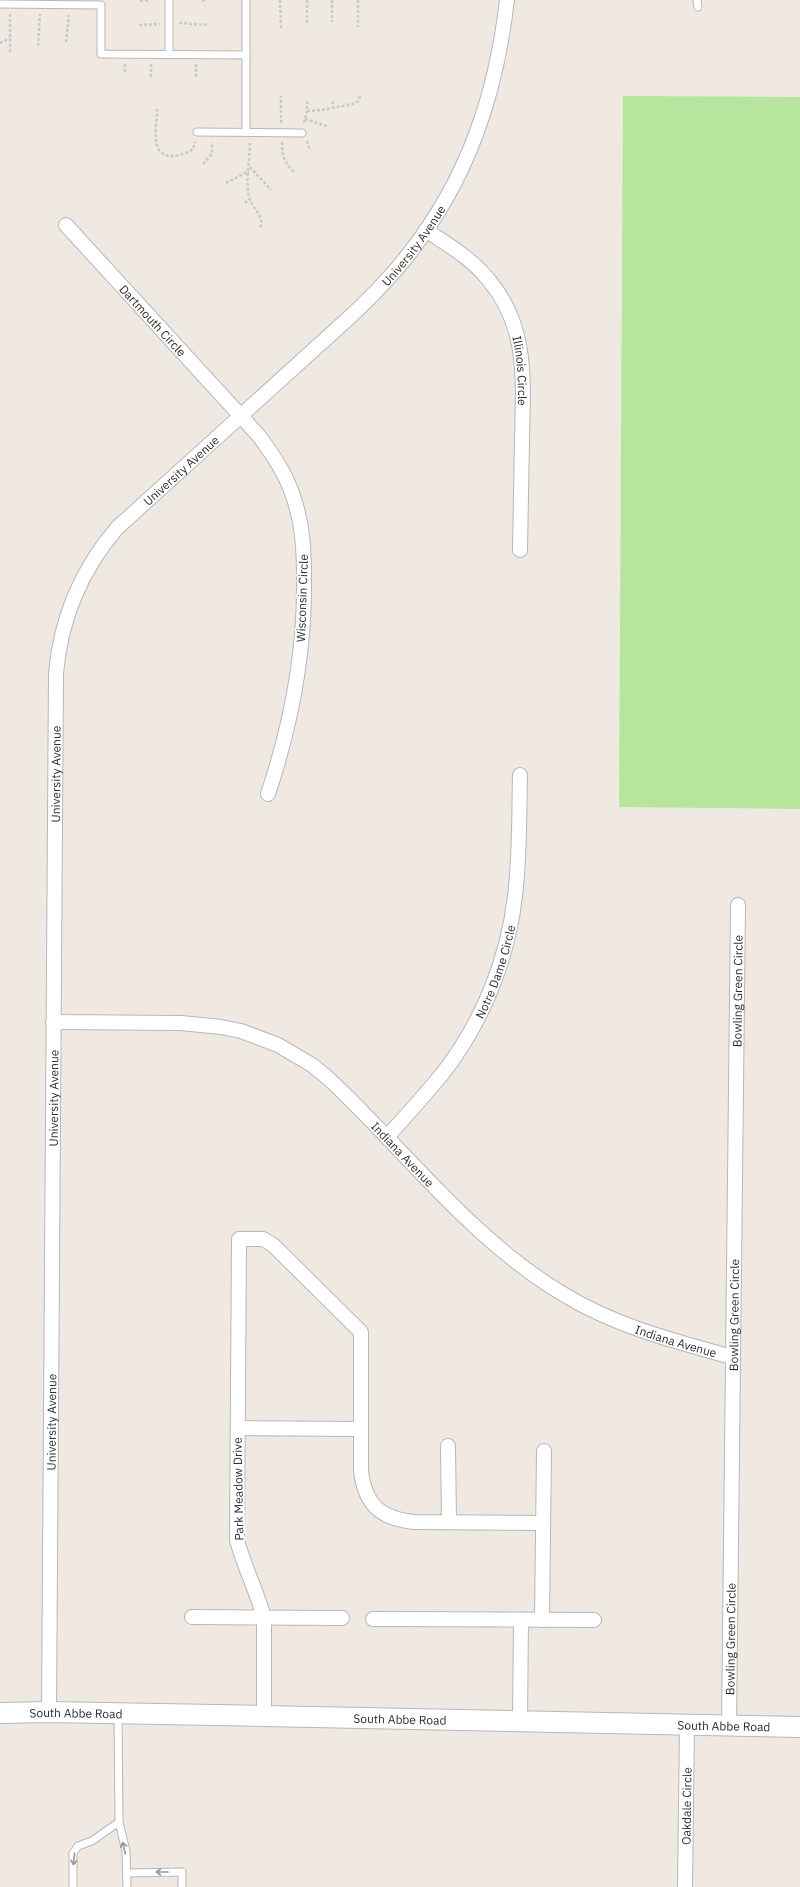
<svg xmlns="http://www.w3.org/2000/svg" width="800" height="1887" font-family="'IBM Plex Sans',sans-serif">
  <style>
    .green { fill: #b6e59e }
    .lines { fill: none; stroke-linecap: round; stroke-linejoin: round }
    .lane-casing { stroke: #b4b7c1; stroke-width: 9 }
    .street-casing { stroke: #b4b7c1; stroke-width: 16 }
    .secondary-casing { stroke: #b4b7c1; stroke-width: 22 }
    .path { stroke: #c9c9c9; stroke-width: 2.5; stroke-dasharray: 3 2; stroke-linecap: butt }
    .lane { stroke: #fff; stroke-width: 7 }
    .street { stroke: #fff; stroke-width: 14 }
    .secondary { stroke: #fff; stroke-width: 20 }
    .oneway { stroke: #969696 }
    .labels { text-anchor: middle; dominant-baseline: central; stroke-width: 4; stroke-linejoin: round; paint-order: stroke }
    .street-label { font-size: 12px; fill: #2e2e2e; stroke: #fff }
  </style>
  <rect width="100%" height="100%" fill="#efe9e1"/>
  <polygon class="green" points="623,96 800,97 800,809 619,807"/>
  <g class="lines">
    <defs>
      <g id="lane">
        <polyline points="697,0 698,7"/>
        <polyline points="0,4 101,5 101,54 246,55"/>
        <polyline points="169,54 169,0"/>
        <polyline points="197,132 302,133"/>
        <polyline points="246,132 246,0"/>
        <polyline points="118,1714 119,1822"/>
        <polyline points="127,1873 182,1872 182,1887"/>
        <polyline points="73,1887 73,1853 78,1846 92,1841 119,1822 126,1851 127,1887"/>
      </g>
      <g id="street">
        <path id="s1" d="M 66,225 L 259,436 C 273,455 286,474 293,496 C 303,524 304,551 304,580 C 305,654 291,725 268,794"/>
        <path id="s2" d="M 426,230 C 448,245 471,258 488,279 C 529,327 523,382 522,441 C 521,477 521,513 520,550"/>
        <path id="s3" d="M 53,1022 L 181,1023 L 221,1027 L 241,1031 L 278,1045 L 312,1065 L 328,1078 C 404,1149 472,1240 563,1294 C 615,1326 674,1341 732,1357"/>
        <path id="s4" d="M 387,1137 C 406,1116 425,1095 443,1073 C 482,1023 508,959 515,896 C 520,856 519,815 520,775"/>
        <polyline points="238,1428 361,1429"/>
        <polyline points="448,1446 449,1522"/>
        <polyline points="192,1617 342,1618"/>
        <polyline points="373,1619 594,1620"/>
        <polyline points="542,1620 544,1451"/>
        <path id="s5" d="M 49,1712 L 56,673 C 61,617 81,570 117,528 L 352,315 C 372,296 391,277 408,255 C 468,179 496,95 507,0"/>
        <path d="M 264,1716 L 264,1618 C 257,1591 244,1567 237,1540 L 239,1239 L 263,1239 L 273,1245 L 361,1332 L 361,1471 C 365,1505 381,1519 415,1522 L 543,1523"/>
        <polyline points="520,1721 521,1620"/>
        <path id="s6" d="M 729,1726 L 738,905"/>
        <path id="s7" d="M 685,1887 L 687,1725"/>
      </g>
      <g id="secondary">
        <path id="s8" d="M 0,1713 L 49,1712 L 264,1716 L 800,1727"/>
      </g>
    </defs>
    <use href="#lane" class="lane-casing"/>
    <use href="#street" class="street-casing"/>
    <use href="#secondary" class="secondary-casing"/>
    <g class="path">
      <polyline points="202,0 206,1"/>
      <polyline points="280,0 281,28"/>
      <polyline points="307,0 307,23"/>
      <polyline points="332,0 332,22"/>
      <polyline points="358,0 358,27"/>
      <polyline points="140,1 150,0"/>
      <polyline points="10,14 10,54"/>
      <polyline points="179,23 208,25"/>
      <polyline points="139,25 160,24"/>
      <polyline points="66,42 69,15"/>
      <polyline points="0,43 10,38"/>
      <polyline points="38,46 40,14"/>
      <polyline points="151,64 151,77"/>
      <polyline points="125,72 125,63"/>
      <polyline points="196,77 196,63"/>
      <polyline points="307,101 307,111 322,110 353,104 358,101 360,96"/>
      <polyline points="333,101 333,108"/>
      <path d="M 157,109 C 157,120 154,134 157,145 C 161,162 183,156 193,149 L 195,142"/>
      <polyline points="305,119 327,126"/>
      <polyline points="281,123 281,96"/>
      <polyline points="304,123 307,111"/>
      <polyline points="307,141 309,148 312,150"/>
      <path d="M 282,142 C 282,155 284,162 294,172"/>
      <path d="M 250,143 C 250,160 245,180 249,197 C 251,208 266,216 260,228"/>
      <polyline points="203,164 212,154 212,142"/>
      <polyline points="250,167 271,190"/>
      <polyline points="226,183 249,171"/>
      <polyline points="245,203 250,199"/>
    </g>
    <use href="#lane" class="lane"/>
    <use href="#street" class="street"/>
    <use href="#secondary" class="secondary"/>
  </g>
  <defs><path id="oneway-shaft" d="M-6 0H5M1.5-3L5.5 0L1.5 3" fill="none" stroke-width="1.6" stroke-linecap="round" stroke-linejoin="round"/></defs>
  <g class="oneway">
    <use href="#oneway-shaft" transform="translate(124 1848) rotate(-102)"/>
    <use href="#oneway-shaft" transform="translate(74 1859) rotate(95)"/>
    <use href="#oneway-shaft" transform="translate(162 1872) rotate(180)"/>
  </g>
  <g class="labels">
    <g class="street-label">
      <text stroke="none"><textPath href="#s5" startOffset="1609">University Avenue</textPath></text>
      <text stroke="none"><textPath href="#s1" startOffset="129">Dartmouth Circle</textPath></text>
      <text stroke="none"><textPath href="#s2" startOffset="179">Illinois Circle</textPath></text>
      <text stroke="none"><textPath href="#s5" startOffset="1285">University Avenue</textPath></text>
      <text transform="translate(302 598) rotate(-88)">Wisconsin Circle</text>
      <text stroke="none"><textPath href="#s5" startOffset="938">University Avenue</textPath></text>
      <text stroke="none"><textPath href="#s4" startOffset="200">Notre Dame Circle</textPath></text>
      <text stroke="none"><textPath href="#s6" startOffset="735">Bowling Green Circle</textPath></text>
      <text stroke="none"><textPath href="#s5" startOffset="614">University Avenue</textPath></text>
      <text stroke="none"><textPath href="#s3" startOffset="395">Indiana Avenue</textPath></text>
      <text stroke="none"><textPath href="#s6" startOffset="411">Bowling Green Circle</textPath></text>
      <text stroke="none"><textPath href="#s3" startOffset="731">Indiana Avenue</textPath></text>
      <text stroke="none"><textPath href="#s5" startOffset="290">University Avenue</textPath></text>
      <text transform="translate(238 1489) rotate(-91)">Park Meadow Drive</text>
      <text stroke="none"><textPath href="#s6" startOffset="87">Bowling Green Circle</textPath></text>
      <text stroke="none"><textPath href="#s8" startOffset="76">South Abbe Road</textPath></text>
      <text stroke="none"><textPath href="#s8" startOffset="400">South Abbe Road</textPath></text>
      <text stroke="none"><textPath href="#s8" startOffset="724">South Abbe Road</textPath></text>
      <text stroke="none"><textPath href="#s7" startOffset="81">Oakdale Circle</textPath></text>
    </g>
  </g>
</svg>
